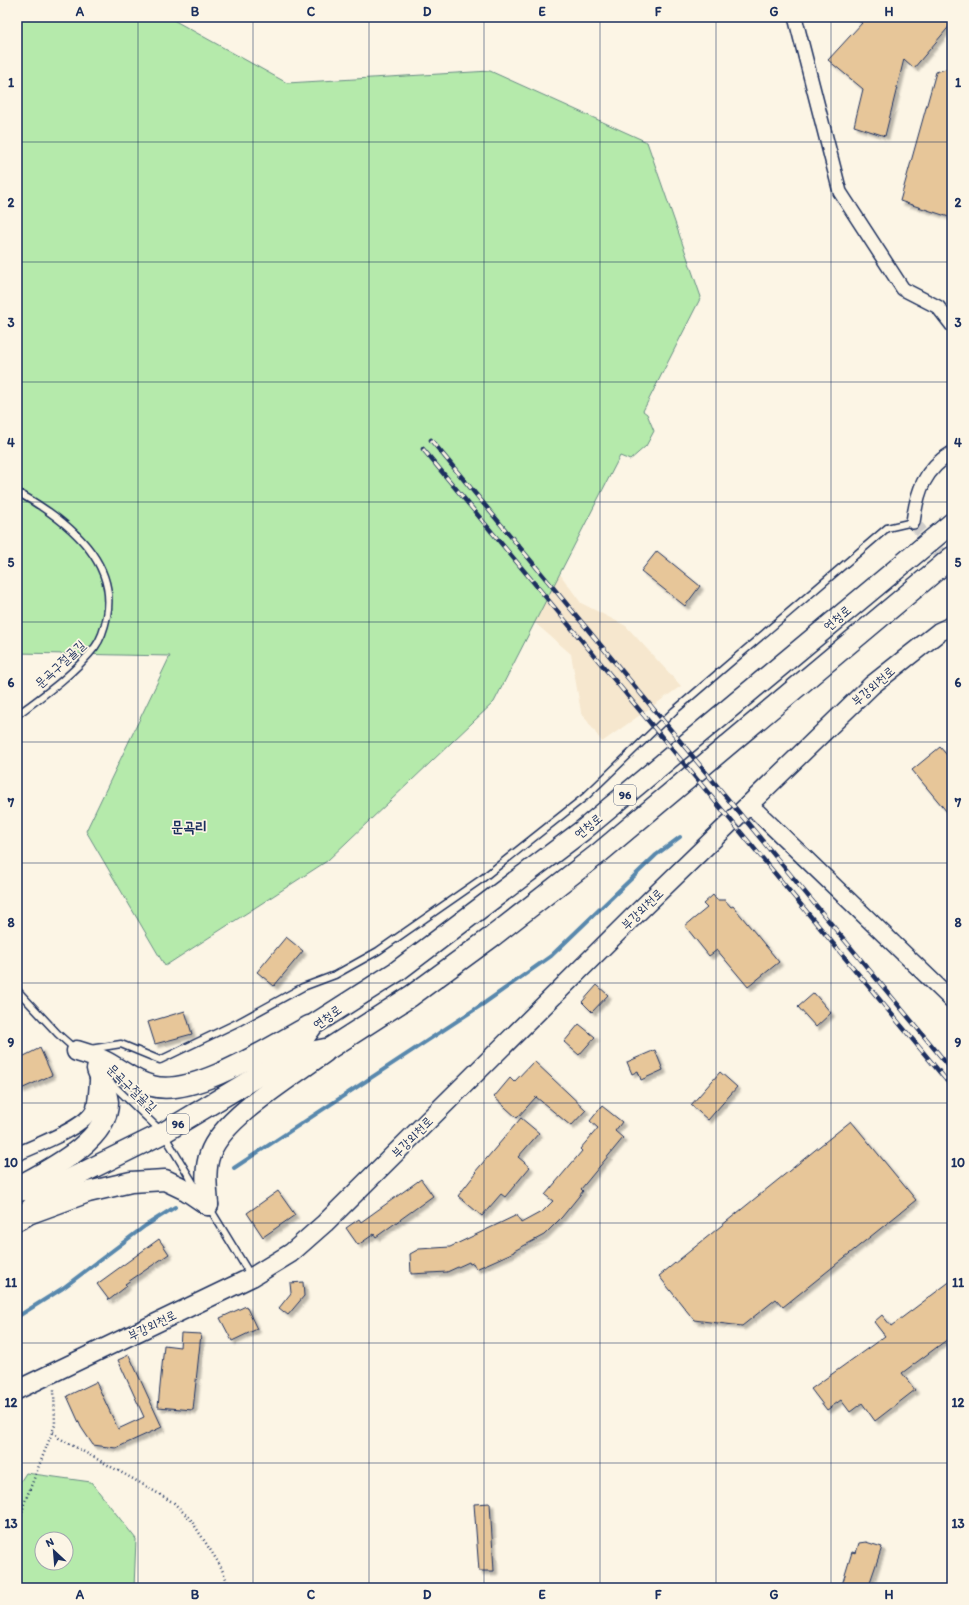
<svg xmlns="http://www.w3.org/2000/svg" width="969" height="1605" font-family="Itim,'Poor Story',sans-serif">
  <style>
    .built { fill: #f6e7ce }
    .green { fill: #b5eaab; stroke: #688c84; fill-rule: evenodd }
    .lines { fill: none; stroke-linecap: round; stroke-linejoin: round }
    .stream { stroke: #5888ad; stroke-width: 4 }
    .building { fill: #e7c699; stroke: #1b2f5e; filter: url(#shadow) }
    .minor-tunnel { stroke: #cfcdca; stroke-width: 13; stroke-dasharray: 13 6; stroke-linecap: butt }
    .service-casing { stroke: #1b2f5e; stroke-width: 9 }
    .minor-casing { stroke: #1b2f5e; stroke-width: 16 }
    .tertiary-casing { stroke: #1b2f5e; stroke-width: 19 }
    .secondary-casing { stroke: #1b2f5e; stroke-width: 21 }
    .primary-casing { stroke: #1b2f5e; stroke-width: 23 }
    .trunk-casing { stroke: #1b2f5e; stroke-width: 25 }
    .path { stroke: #1b2f5e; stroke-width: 2.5; stroke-dasharray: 1 3; stroke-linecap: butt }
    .service { stroke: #fcf5e5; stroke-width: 6 }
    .minor { stroke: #fcf5e5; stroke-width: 13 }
    .tertiary { stroke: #fcf5e5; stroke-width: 16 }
    .secondary { stroke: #fcf5e5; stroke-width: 18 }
    .primary { stroke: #fcf5e5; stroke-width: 20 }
    .trunk { stroke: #fcf5e5; stroke-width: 22 }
    .rail-casing { stroke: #1b2f5e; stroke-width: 4.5 }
    .rail { stroke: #fcf5e5; stroke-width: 3; stroke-dasharray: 9; stroke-linecap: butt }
    .grid { fill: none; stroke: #1b2f5e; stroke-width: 1; stroke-opacity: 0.55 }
    .labels { text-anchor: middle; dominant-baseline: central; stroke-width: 3.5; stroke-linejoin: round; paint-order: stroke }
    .shield { fill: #fcf5e5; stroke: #5e6a86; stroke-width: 1 }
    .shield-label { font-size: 12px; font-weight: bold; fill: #1b2f5e }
    .street-label { font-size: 13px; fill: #1b2f5e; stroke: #fcf5e5 }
    .quarter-label { font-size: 15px; font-weight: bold; fill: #1b2f5e; stroke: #fcf5e5 }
    .neatline { fill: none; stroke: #1b2f5e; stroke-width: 1.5 }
    .grid-label { font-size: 13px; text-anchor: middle; font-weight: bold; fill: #1b2f5e }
  </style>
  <defs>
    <filter id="shadow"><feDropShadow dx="3.5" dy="3.5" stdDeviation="1" flood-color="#0004"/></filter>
  </defs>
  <rect width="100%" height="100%" fill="#fcf5e5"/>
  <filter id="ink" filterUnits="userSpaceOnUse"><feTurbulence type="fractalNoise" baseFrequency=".025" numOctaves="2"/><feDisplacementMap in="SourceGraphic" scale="8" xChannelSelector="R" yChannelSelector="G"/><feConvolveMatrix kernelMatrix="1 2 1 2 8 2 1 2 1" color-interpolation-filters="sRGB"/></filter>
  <g filter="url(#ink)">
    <polygon class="built" points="506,500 581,603 626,626 681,686 602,742 581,712 571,654 492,586"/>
    <g class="green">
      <polygon points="17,17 168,17 287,83 490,71 647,142 701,297 643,411 647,414 654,431 646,446 630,460 620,456 494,702 327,861 165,966 86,831 170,656 17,653"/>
      <path d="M 26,1473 L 91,1482 L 136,1539 L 134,1588 L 17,1588 L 17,1487 ZM 42,1539 L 66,1539 L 66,1563 L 42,1563 Z"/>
    </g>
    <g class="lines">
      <g class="stream">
        <polyline points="234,1168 483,1004 551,956 656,855 680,837"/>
        <polyline points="17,1317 63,1288 145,1226 175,1207"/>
      </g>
    </g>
    <g class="building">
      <polygon points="854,17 952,17 952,23 914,68 904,59 885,136 854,126 863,89 828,60 862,23"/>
      <polygon points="952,67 952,218 900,201 936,72"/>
      <polygon points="657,551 700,586 685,606 641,571"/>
      <polygon points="940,747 952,761 952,818 912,770"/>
      <polygon points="713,895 717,900 725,900 731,907 733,906 779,962 748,987 717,950 709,956 685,926 707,908 703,904"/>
      <polygon points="286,937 303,951 274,986 257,972"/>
      <polygon points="597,985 608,995 592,1012 582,1002"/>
      <polygon points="814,993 831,1013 816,1027 798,1007"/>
      <polygon points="185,1011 192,1034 155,1044 148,1022"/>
      <polygon points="579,1024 595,1037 579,1055 564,1042"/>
      <polygon points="40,1048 52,1075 21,1089 17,1080 17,1063 22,1061 20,1058"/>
      <polygon points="655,1050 663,1070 641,1080 638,1071 632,1074 627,1062"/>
      <polygon points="534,1061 586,1110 571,1126 536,1097 517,1118 494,1097 510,1078 514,1082"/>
      <polygon points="720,1072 737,1087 708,1120 691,1105"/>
      <polygon points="602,1106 622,1122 615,1131 623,1138 581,1189 583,1191 562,1217 544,1235 514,1251 514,1252 476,1269 473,1263 470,1264 469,1262 447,1272 411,1274 410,1254 419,1249 450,1247 517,1215 521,1223 543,1211 553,1201 545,1195 582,1151 580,1149 598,1128 590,1121"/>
      <polygon points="521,1118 539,1133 518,1157 530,1167 505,1197 501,1194 482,1216 458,1196 476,1173 475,1172"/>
      <polygon points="851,1121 916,1200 783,1307 776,1299 742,1326 694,1320 659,1276"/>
      <polygon points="421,1179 433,1196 376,1237 374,1234 358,1245 346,1228 359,1219 361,1222"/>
      <polygon points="278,1191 295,1215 263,1237 247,1213"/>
      <polygon points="159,1239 169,1254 125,1284 127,1286 109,1300 97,1284"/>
      <polygon points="952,1280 952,1336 902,1373 915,1390 875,1421 862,1403 850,1412 841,1400 827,1410 811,1389 885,1336 874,1322 882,1315 891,1326"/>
      <polygon points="303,1282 304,1296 288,1315 279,1308 291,1293 290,1283"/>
      <polygon points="246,1306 257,1329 232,1341 220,1318"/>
      <polygon points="181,1333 201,1334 193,1410 158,1407 164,1345 180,1347"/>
      <polygon points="129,1355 162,1427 116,1448 93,1445 81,1427 67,1396 96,1382 118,1429 144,1417 118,1360"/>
      <polygon points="490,1503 494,1571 479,1571 474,1504"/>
      <polygon points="866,1542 882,1547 868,1588 841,1588 852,1552 856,1553 859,1543"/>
    </g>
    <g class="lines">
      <polyline class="minor-tunnel" points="913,522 952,567"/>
      <defs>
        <g id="service">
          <path d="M 17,492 C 62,517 118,558 107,616 C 105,626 101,639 95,647 C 74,674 44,695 17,715"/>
          <polyline points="17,990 58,1034 76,1050"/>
          <polyline points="90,1049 121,1044 160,1060 239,1022 303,987 335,975 378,951 483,878 586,796 674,711 887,528 913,522"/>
          <polyline points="109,1081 163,1133 198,1191"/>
          <polyline points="209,1207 251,1276"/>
        </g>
        <g id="minor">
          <polyline points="795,17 840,192 903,289 938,307 952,325"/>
          <path d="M 913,522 C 917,492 924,469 952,453"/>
          <path d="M 17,1154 C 35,1146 86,1127 93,1109 C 96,1099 96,1085 97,1075"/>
        </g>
        <polyline id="tertiary" points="749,804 952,1000"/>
        <polyline id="secondary" points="17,1390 252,1277 291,1253 325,1223 632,918 872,685 939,632 952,626"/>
        <g id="primary">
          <path d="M 77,1051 C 87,1054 97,1057 106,1062 C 121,1070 135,1082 152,1086 C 193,1098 272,1046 309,1026"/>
          <polyline points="291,1056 313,1025 396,972 582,831 952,523"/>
          <polyline points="60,1184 163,1133 291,1056 330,1048 411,996 493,936 598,854 952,557"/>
          <path d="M 17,1187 C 46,1171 109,1141 108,1102 C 107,1092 101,1079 97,1069"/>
          <path d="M 208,1205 C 207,1189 204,1170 210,1154 C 222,1118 294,1075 325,1052"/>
          <polyline points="28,1214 88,1192 131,1182 165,1180 186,1190 208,1205"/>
        </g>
        <g id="trunk">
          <polyline points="17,1190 60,1184"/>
          <polyline points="17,1219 25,1215 60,1184"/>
        </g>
      </defs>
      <use href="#service" class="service-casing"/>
      <use href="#minor" class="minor-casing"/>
      <use href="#tertiary" class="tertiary-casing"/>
      <use href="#secondary" class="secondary-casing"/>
      <use href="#primary" class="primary-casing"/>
      <use href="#trunk" class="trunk-casing"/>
      <g class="path">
        <polyline points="53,1432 59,1438 144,1485 174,1503 191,1520 220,1565 230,1588"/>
        <polyline points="17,1540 24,1504 55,1425 54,1389"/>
      </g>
      <use href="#service" class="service"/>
      <use href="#minor" class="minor"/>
      <use href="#tertiary" class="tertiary"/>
      <use href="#secondary" class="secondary"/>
      <use href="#primary" class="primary"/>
      <use href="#trunk" class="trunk"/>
      <defs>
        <g id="rail">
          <polyline points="431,440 952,1070"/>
          <polyline points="423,449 952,1087"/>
        </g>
      </defs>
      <use href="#rail" class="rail-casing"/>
      <use href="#rail" class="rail"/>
    </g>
  </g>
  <path class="grid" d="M 138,17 L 138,1588M 253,17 L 253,1588M 369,17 L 369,1588M 484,17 L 484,1588M 600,17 L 600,1588M 716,17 L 716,1588M 831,17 L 831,1588M 17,142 L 952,142M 17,262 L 952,262M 17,382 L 952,382M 17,502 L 952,502M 17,622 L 952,622M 17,742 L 952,742M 17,863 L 952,863M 17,983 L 952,983M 17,1103 L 952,1103M 17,1223 L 952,1223M 17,1343 L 952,1343M 17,1463 L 952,1463"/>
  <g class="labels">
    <g class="shield">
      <rect x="614" y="785" width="22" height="20" rx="3"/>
      <rect x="167" y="1114" width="22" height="20" rx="3"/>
    </g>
    <g class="shield-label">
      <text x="625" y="795">96</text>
      <text x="178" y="1124">96</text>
    </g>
    <g class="street-label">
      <text transform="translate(837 618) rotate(-40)">연청로</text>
      <text transform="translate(60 664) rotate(-43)">문곡구절골길</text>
      <text transform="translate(873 686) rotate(-41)">부강외천로</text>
      <text transform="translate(588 826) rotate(-39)">연청로</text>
      <text transform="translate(642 909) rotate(-44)">부강외천로</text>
      <text transform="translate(327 1017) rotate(-36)">연청로</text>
      <text transform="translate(132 1088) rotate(44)">문곡구절골길</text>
      <text transform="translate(412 1137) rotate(-45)">부강외천로</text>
      <text transform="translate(152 1325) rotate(-26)">부강외천로</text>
    </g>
    <g class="quarter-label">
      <text x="189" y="827">문곡리</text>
    </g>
  </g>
  <rect width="969" height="1605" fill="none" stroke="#fcf5e5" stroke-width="44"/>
  <g transform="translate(54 1551) rotate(334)"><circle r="19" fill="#fcf5e5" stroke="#a2a6af"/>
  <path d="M0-3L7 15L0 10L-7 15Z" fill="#1b2f5e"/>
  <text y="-6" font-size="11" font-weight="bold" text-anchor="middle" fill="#1b2f5e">N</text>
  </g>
  <rect x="22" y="22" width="925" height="1561" class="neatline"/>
  <g class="grid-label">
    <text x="80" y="16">A</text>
    <text x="195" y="16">B</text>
    <text x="311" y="16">C</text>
    <text x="427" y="16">D</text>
    <text x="542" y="16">E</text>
    <text x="658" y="16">F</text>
    <text x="774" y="16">G</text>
    <text x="889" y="16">H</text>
    <text x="11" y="87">1</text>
    <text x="958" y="87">1</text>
    <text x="11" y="207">2</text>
    <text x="958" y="207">2</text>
    <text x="11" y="327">3</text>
    <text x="958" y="327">3</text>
    <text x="11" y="447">4</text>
    <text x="958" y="447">4</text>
    <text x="11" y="567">5</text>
    <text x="958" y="567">5</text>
    <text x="11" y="687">6</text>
    <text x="958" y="687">6</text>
    <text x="11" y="807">7</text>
    <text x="958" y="807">7</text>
    <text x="11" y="927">8</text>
    <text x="958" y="927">8</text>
    <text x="11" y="1047">9</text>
    <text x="958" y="1047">9</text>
    <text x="11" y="1167">10</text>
    <text x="958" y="1167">10</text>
    <text x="11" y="1287">11</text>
    <text x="958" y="1287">11</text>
    <text x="11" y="1407">12</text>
    <text x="958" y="1407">12</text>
    <text x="11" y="1528">13</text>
    <text x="958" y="1528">13</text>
    <text x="80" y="1599">A</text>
    <text x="195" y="1599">B</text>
    <text x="311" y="1599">C</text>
    <text x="427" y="1599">D</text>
    <text x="542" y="1599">E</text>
    <text x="658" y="1599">F</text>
    <text x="774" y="1599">G</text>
    <text x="889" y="1599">H</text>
  </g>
</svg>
